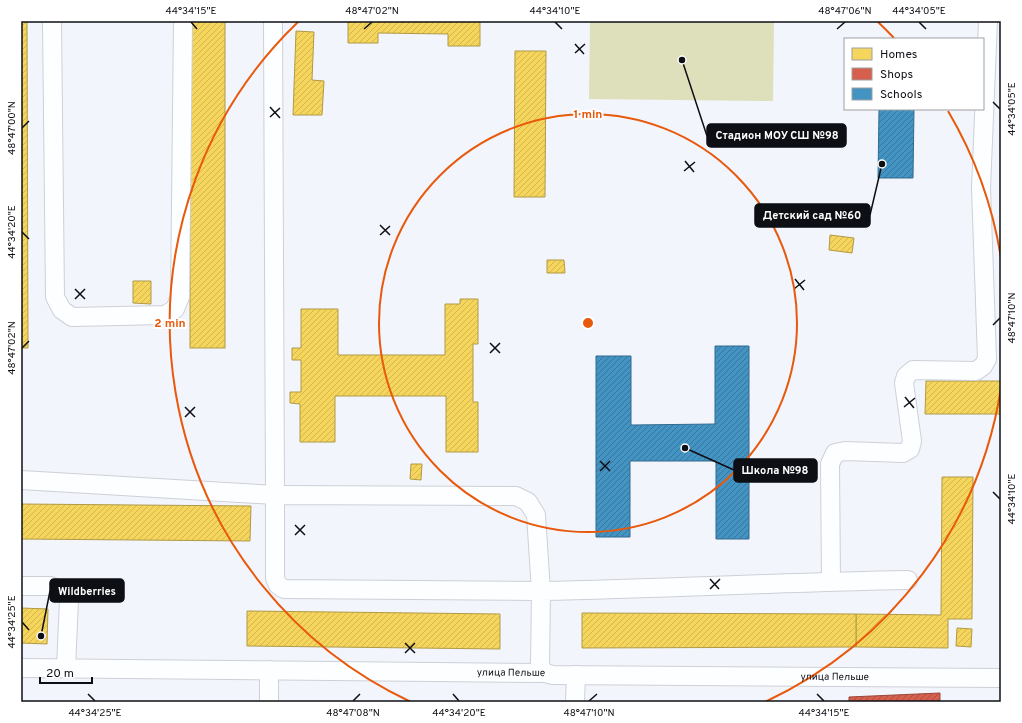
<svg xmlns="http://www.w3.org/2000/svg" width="1022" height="723" font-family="Overpass,sans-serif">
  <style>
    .green { fill: #dee0bb }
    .homes { fill: url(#homes-hatch); stroke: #b09a47 }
    .shops { fill: url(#shops-hatch); stroke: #9a483c }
    .schools { fill: url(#schools-hatch); stroke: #336b8f }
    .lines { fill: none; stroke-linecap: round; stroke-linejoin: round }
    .street-casing { stroke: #cdd0d7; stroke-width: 20 }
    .street { stroke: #fdfeff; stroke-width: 18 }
    .ticks { fill: none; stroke: #0d0f15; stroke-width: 1.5 }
    .ring { fill: none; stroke: #e8590c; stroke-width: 2 }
    .labels { text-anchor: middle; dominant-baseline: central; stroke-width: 4; stroke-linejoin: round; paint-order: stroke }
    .street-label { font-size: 10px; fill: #0d0f15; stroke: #fff }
    .centre { fill: #e8590c; stroke: #fff; stroke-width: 2 }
    .ring-label { font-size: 12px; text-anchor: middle; font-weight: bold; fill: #e8590c; stroke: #fff; stroke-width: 4; stroke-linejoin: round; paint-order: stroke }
    .leader { fill: none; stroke: #0d0f15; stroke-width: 1.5 }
    .callout-dot { fill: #0d0f15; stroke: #fff; stroke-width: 1.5 }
    .callout { fill: #0d0f15; stroke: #0d0f15; stroke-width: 1.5 }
    .callout-label { font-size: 11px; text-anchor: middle; font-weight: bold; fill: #fff }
    .neatline { fill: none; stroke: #0d0f15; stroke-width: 1.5 }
    .ticks-label { font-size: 10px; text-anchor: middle; fill: #0d0f15 }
  </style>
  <defs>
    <pattern id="homes-hatch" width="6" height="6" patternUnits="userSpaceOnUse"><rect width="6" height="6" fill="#f6d55c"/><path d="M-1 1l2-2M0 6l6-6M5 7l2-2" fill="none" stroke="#d2b64f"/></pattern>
    <pattern id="shops-hatch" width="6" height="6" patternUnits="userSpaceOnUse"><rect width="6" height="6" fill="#d6604d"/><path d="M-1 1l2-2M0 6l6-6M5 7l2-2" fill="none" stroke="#ac4e3f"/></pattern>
    <pattern id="schools-hatch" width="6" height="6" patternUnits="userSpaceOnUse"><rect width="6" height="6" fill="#4393c3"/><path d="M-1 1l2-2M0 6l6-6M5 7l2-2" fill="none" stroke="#36769d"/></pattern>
  </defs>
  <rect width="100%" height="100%" fill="#f2f5fc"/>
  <polygon class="green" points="590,21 774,22 773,101 589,99"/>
  <g class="homes">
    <polygon points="21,21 27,21 28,348 21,348"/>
    <rect x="190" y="21" width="35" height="327"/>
    <polygon points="348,21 480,21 480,46 448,46 448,34 378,33 378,43 348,43"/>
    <polygon points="296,31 314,32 312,80 324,81 322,115 293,115"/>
    <polygon points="515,51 546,51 545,197 514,197"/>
    <polygon points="830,235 854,238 852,253 829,250"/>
    <polygon points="547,260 564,260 565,273 547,273"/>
    <polygon points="133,281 151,281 151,304 133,303"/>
    <polygon points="460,299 478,299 478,344 473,344 473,402 478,402 478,452 446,452 446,396 335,396 335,442 300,442 300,404 290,403 290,392 301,392 301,360 292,360 292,348 301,348 301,309 338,309 338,355 445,355 445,304 460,304"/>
    <polygon points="926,381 1001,381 1001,414 925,414"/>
    <polygon points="411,464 422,464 421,480 410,479"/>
    <polygon points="942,477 973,477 972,619 948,619 948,648 856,647 856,614 941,615"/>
    <polygon points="21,504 251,506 250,541 21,539"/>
    <polygon points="21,608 48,609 47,644 21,643"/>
    <polygon points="247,611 500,614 500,649 247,646"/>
    <polygon points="582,613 856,614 856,647 582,648"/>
    <polygon points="957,628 972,629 971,647 956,646"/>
  </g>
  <polygon class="shops" points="940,693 940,702 849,702 849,697"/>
  <g class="schools">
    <polygon points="879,109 914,109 913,178 878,178"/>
    <polygon points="715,346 749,346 749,539 716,539 716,461 630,461 630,537 596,537 596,356 631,356 631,425 715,424"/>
  </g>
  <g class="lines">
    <defs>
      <g id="street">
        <polyline points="52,21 55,297 62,310 72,317 165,315 175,309 180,297 183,21"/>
        <polyline points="21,480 275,495 273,21"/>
        <polygon points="275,495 516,496 528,502 536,515 541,591 284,589 278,585 275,578"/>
        <polyline points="831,581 830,464 835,453 845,451 903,453 910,449 912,441 904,383 906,376 913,370 976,371 983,366 987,359 981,188 988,21"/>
        <polyline points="21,586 51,586 61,590 69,600 66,668"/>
        <path id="s1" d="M 21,668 L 544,673 L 553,675 L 1001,678"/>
        <path d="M 544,673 L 540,665 L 541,591 C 663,589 785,582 908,580"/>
        <polyline points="269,702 269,670"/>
        <polyline points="575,702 576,675"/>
      </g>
    </defs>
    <use href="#street" class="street-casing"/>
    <use href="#street" class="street"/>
  </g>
  <path class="ticks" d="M 191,22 L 197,29M 555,22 L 562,29M 919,22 L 926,29M 364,29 L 372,22M 837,29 L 845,22M 575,44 L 584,54M 575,53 L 585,44M 993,102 L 1000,109M 270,107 L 280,118M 270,117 L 280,108M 22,128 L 29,121M 685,161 L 694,172M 684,171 L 695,162M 380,225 L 390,235M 22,232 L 29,239M 380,235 L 390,226M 795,279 L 804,290M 75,289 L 85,299M 794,289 L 805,280M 75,299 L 85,289M 993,325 L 1000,318M 490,343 L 500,353M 22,348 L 29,341M 490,353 L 500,343M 905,397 L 914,408M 185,407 L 195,417M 904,407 L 915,398M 185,417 L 195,407M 600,461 L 610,471M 600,471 L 610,461M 993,492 L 1000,499M 295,525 L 305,535M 295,535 L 305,525M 710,579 L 719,589M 710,589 L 720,579M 22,622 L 29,630M 405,643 L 415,653M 405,653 L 415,643M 88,694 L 95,701M 453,694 L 459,701M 817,694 L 824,701M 353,701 L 360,694M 589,701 L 597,694"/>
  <g class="ring">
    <circle cx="588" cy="323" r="209"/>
    <path d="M1001 388A418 418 0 0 1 765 702M411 702A418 418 0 0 1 298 22M878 22A418 418 0 0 1 894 38M948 111A418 418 0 0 1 1001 258"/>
  </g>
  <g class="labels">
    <g class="street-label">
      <text stroke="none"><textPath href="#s1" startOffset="490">улица Пельше</textPath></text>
      <text stroke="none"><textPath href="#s1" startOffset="814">улица Пельше</textPath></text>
    </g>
  </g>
  <circle cx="588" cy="323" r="6" class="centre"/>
  <g class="ring-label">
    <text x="588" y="118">1 min</text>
    <text x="170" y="327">2 min</text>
  </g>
  <path class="leader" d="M682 60L707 136M882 164L870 215M685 448L734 470M41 636L50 591"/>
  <g class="callout-dot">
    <circle cx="682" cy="60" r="4"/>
    <circle cx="882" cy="164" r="4"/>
    <circle cx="685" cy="448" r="4"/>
    <circle cx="41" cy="636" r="4"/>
  </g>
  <g class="callout">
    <rect x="707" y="124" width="139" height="23" rx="4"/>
    <rect x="755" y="204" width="115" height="23" rx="4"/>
    <rect x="734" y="459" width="83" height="23" rx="4"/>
    <rect x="50" y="579" width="74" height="23" rx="4"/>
  </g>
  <g class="callout-label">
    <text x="777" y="139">Стадион МОУ СШ №98</text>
    <text x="812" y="219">Детский сад №60</text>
    <text x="775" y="474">Школа №98</text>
    <text x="87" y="595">Wildberries</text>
  </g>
  <rect width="1022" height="723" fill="none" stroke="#ffffff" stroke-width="44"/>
  <rect x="844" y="38" width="140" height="72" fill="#ffffff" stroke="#9e9fa1"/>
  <rect x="852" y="48" width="20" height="12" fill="#f6d55c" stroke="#9e9fa1"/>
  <text x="880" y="58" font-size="12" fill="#0d0f15">Homes</text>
  <rect x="852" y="68" width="20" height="12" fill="#d6604d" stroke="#9e9fa1"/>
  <text x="880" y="78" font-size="12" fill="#0d0f15">Shops</text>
  <rect x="852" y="88" width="20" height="12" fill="#4393c3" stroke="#9e9fa1"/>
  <text x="880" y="98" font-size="12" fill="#0d0f15">Schools</text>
  <path d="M40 677v6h52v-6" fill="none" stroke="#0d0f15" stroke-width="2"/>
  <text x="46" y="677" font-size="12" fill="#0d0f15" stroke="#ffffff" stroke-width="3" paint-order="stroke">20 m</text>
  <rect x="22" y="22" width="978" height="679" class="neatline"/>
  <g class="ticks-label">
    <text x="191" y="14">44°34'15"E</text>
    <text x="372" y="14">48°47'02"N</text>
    <text x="555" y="14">44°34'10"E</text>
    <text x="845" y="14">48°47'06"N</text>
    <text x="919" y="14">44°34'05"E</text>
    <text transform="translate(1011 109) rotate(-90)" y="4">44°34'05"E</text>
    <text transform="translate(11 128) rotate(-90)" y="4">48°47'00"N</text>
    <text transform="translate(11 232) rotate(-90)" y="4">44°34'20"E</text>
    <text transform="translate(1011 318) rotate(-90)" y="4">48°47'10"N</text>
    <text transform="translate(11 348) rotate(-90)" y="4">48°47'02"N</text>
    <text transform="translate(1011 499) rotate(-90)" y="4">44°34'10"E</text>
    <text transform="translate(11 622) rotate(-90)" y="4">44°34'25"E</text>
    <text x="95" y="716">44°34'25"E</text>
    <text x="353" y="716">48°47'08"N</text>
    <text x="459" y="716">44°34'20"E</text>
    <text x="589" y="716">48°47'10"N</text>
    <text x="824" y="716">44°34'15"E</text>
  </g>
</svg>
